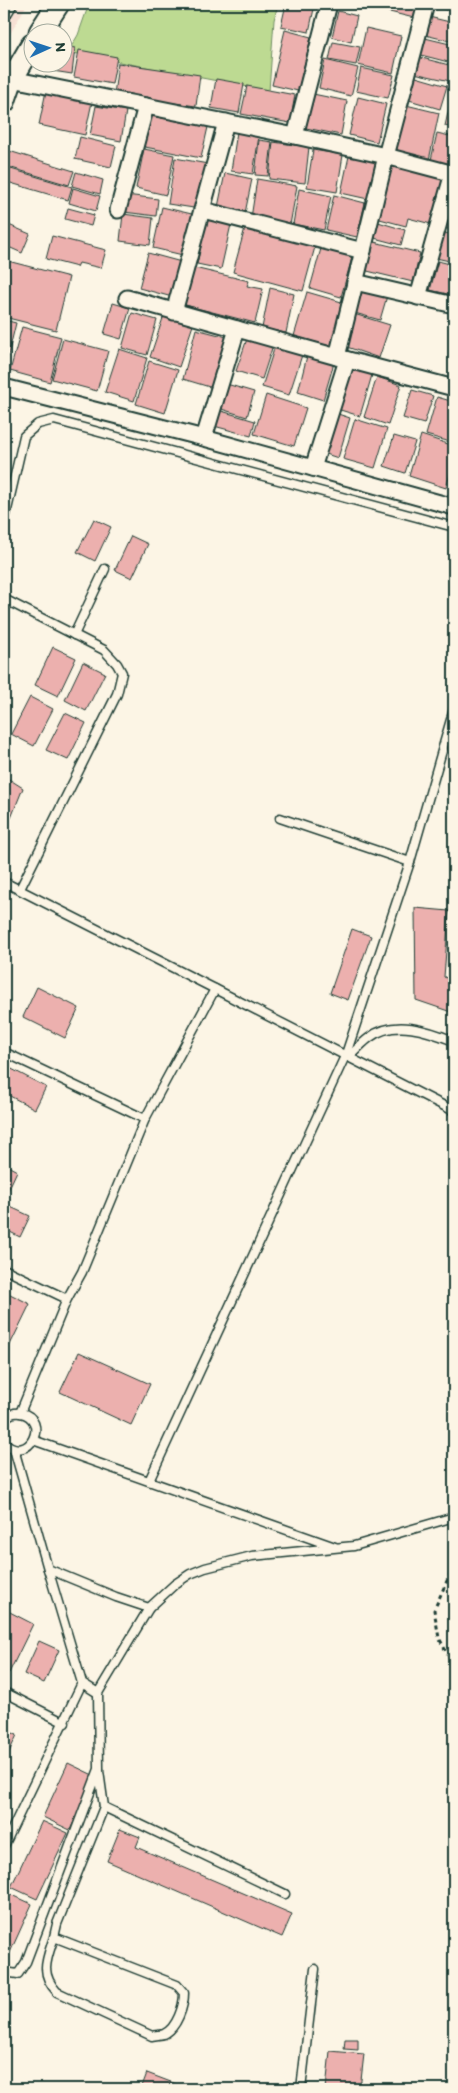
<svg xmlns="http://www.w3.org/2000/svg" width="458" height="2093" font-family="Itim,sans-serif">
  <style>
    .built { fill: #f7e0d4 }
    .green { fill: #bdda92; stroke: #6e8c63 }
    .building { fill: #ecb0ae; stroke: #1f3d34 }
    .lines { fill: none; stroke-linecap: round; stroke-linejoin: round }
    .service-casing { stroke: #1f3d34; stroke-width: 11 }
    .minor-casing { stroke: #1f3d34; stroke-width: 19 }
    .secondary-casing { stroke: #1f3d34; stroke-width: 25 }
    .path { stroke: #1f3d34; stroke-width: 3; stroke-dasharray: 4 4; stroke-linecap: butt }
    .service { stroke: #fcf5e5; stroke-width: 8 }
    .minor { stroke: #fcf5e5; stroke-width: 15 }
    .secondary { stroke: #fcf5e5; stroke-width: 21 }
  </style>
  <rect width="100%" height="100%" fill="#fcf5e5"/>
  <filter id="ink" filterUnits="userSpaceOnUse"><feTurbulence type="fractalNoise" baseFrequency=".02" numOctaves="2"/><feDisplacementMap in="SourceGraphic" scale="10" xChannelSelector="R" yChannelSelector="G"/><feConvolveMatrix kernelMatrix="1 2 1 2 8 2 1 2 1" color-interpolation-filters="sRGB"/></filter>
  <g filter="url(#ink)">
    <polygon class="built" points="4,4 27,4 4,45"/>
    <polygon class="green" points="89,4 278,4 274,20 269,91 68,52 78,35"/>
    <g class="building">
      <polygon points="286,4 315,4 309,32 281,26"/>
      <polygon points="357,4 417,4 414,18"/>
      <polygon points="437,4 454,4 454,12 436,7"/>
      <polygon points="338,11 357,16 351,42 332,37"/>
      <polygon points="429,17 454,23 454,42 425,35"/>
      <polygon points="366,28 401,36 393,73 358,65"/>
      <polygon points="285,30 311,37 298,91 272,85"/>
      <polygon points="425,38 454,45 452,63 421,55"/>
      <polygon points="333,42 360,47 356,65 329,60"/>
      <polygon points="62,46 75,48 72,74 53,71 54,62 62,62"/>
      <polygon points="79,50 117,57 112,84 74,77"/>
      <polygon points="418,57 453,66 450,81 414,73"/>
      <polygon points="325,60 358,68 351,96 319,88"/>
      <polygon points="118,63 200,75 196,106 114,95"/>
      <polygon points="361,68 394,75 388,98 356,91"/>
      <polygon points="416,77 447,86 440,109 409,100"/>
      <polygon points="454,77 454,98 450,97"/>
      <polygon points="216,79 244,84 239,113 211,108"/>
      <polygon points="247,86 295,95 290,123 241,114"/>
      <polygon points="46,91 92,102 85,135 39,125"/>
      <polygon points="313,94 347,101 341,135 306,128"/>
      <polygon points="358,97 386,104 377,142 349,135"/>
      <polygon points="451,99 454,99 454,128 445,126"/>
      <polygon points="406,105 439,113 429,160 396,152"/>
      <polygon points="96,106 126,111 121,141 90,135"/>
      <polygon points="146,115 208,127 201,158 140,146"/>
      <polygon points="237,132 259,136 253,174 231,171"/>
      <polygon points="437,133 454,137 454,165 431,160"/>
      <polygon points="80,137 116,146 111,167 75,159"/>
      <polygon points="259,140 272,142 268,176 255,175"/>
      <polygon points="273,142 309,147 305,183 269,179"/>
      <polygon points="144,149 174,155 166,195 136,188"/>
      <polygon points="313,150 343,155 337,192 307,187"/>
      <polygon points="9,151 74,171 69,185 5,166"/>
      <polygon points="349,156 376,162 368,199 341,193"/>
      <polygon points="175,158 208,164 200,209 168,204"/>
      <polygon points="390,165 443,179 431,224 408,218 406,226 376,218"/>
      <polygon points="4,167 72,187 68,200 4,181"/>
      <polygon points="76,172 103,180 100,194 72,186"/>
      <polygon points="225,173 252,179 244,218 217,212"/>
      <polygon points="257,179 297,186 290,225 251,218"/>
      <polygon points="454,185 454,215 444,213"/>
      <polygon points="73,188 100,196 96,211 69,203"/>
      <polygon points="299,189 331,196 324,230 293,224"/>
      <polygon points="126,195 158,199 156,216 124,212"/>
      <polygon points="334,195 365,203 357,237 326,230"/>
      <polygon points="162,207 196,215 187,256 153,248"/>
      <polygon points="68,208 94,215 91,226 65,219"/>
      <polygon points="123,214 153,218 150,245 120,241"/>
      <polygon points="208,214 232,220 221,269 197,264"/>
      <polygon points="448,217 454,218 454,231 445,228"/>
      <polygon points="378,222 405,230 401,245 374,238"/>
      <polygon points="4,223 30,234 22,253 4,245"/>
      <polygon points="245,228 315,247 303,291 233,272"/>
      <polygon points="441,232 454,235 454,262 436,258"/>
      <polygon points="52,236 106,250 101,268 79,263 77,267 46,259"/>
      <polygon points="370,241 420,253 413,282 363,270"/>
      <polygon points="322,245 353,254 341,297 310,288"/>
      <polygon points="148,253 185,263 176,298 139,288"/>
      <polygon points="4,260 69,277 56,330 4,317"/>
      <polygon points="438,261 454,265 454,286 452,295 430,290"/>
      <polygon points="190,267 249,281 247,286 263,289 255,323 181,304"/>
      <polygon points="358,287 387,296 380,320 351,312"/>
      <polygon points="270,288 294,294 286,333 262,328"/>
      <polygon points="307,292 345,303 333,347 294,336"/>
      <polygon points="113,303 130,308 121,339 104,334"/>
      <polygon points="132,313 157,320 147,355 122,348"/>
      <polygon points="354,314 390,325 379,358 344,346"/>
      <polygon points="164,315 193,325 179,367 150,357"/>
      <polygon points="4,320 16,323 5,368 4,368"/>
      <polygon points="22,327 61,337 50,382 10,371"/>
      <polygon points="196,329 227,337 213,388 183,379"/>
      <polygon points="248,336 273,345 262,379 236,371"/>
      <polygon points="63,339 108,351 97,391 52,379"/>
      <polygon points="275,346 302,355 289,395 262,387"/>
      <polygon points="119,349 147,358 134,401 105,392"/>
      <polygon points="307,356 334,363 323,400 298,392"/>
      <polygon points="149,361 178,370 165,413 136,404"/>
      <polygon points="349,368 372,375 360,416 337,409"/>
      <polygon points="377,377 401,385 388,425 364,417"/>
      <polygon points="223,383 254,392 247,417 215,407"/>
      <polygon points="412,390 433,396 424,424 403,418"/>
      <polygon points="266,395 306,408 294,446 254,434"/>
      <polygon points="437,397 454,402 454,443 426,435"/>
      <polygon points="218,410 255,421 251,436 214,426"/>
      <polygon points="335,413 350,418 338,458 323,453"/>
      <polygon points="355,419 387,429 375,468 343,459"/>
      <polygon points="421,435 454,446 454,460 446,488 409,476"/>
      <polygon points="394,436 415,442 405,473 384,466"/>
      <polygon points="454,468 454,489 449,487"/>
      <polygon points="94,519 111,527 95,561 77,552"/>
      <polygon points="131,536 148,544 132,578 115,570"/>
      <polygon points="53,647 76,658 58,696 35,685"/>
      <polygon points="83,662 105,673 86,711 65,700"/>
      <polygon points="30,697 53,709 34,746 11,734"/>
      <polygon points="65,713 86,723 68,760 46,750"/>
      <polygon points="4,776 23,788 11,818 4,814"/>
      <polygon points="415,908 449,911 444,977 454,981 454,1013 416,1000"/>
      <polygon points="352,929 371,936 348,1000 330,993"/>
      <polygon points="37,987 79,1008 65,1038 23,1017"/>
      <polygon points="4,1065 46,1087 35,1109 4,1093"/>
      <polygon points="4,1164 17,1171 4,1199"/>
      <polygon points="4,1204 30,1216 20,1237 4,1229"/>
      <polygon points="4,1291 30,1304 8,1349 4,1346"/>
      <polygon points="79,1352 150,1384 131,1425 60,1392"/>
      <polygon points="4,1609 33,1624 9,1673 4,1671"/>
      <polygon points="39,1641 59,1650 44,1683 24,1674"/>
      <polygon points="4,1729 17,1735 4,1763"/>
      <polygon points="68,1763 95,1776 70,1830 43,1817"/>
      <polygon points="42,1821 68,1833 37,1899 11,1887"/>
      <polygon points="120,1829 140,1837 136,1847 292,1914 282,1937 107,1861"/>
      <polygon points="8,1893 32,1904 8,1957 4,1955 4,1903"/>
      <polygon points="345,2039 358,2039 358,2050 344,2049"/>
      <polygon points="330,2051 364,2054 360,2089 326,2089"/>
      <polygon points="147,2073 176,2084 174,2089 141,2089"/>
    </g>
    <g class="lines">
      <defs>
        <g id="service">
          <polyline points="4,19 13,4"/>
          <polyline points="4,523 24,436 38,424 54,420 454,527"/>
          <polyline points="4,599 104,650 117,664 122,673 117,694 20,889"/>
          <polyline points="74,635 105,569"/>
          <polyline points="280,818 410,862"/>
          <polyline points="4,882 215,989 145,1119 82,1272 67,1299 20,1413"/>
          <polyline points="215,989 454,1111"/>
          <polyline points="4,1052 145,1119"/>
          <path d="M 349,1057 C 355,1051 362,1043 369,1038 C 394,1018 429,1031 454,1041"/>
          <polyline points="4,1269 67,1299"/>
          <path d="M 4,1420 C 8,1414 15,1412 21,1413 C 50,1419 30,1466 4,1442"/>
          <polyline points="33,1440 335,1547"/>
          <polyline points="14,1449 48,1569 116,1597 149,1608"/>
          <polyline points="149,1481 346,1054 410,862 454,709"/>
          <polyline points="48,1569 82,1683 98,1693"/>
          <polyline points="4,1692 65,1723"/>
          <polyline points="99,1771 104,1807 285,1894"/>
          <polyline points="4,1846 82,1683"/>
          <path d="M 54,1937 C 47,1959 39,1973 57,1992 L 152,2036 C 155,2035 161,2035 164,2034 C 177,2028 184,2006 184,1993 L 177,1985 L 54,1937 L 57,1924 L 104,1807"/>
          <polyline points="4,1972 18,1974 26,1962 99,1769 98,1693 149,1608 175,1584 190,1574 205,1568 252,1556 354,1546 454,1517"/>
          <polyline points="301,2089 315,1969"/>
        </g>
        <g id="minor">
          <polyline points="329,4 295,136 386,156 454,174"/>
          <polyline points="12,79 295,136"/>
          <polyline points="118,210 146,106"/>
          <polyline points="203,210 363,251"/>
          <polyline points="355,282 454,305"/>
          <polyline points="418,297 453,173"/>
          <polyline points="127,298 337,357 454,388"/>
          <polyline points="174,312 226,122"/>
          <polyline points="337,357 386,156 426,4"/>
          <polyline points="4,387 204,438 454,507"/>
          <polyline points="204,438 237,329"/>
          <polyline points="313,468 347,360"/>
        </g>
        <g id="secondary">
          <polyline points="40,32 58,4"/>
          <polyline points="4,102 12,79 32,45"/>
        </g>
      </defs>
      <use href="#service" class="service-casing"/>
      <use href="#minor" class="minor-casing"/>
      <use href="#secondary" class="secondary-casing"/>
      <polyline class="path" points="454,1565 434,1610 439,1638 454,1666"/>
      <use href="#service" class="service"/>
      <use href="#minor" class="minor"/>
      <use href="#secondary" class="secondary"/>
    </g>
  </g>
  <rect width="458" height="2093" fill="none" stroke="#fcf5e5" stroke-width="20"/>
  <rect x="10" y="10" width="438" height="2073" fill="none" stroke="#1f3d34" stroke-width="2" filter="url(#ink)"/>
  <g transform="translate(48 48) rotate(87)"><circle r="24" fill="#fcf5e5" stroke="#a4ab9e"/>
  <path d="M0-4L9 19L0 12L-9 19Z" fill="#1f6fb2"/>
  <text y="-8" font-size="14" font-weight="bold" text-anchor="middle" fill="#1f3d34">N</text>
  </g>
</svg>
